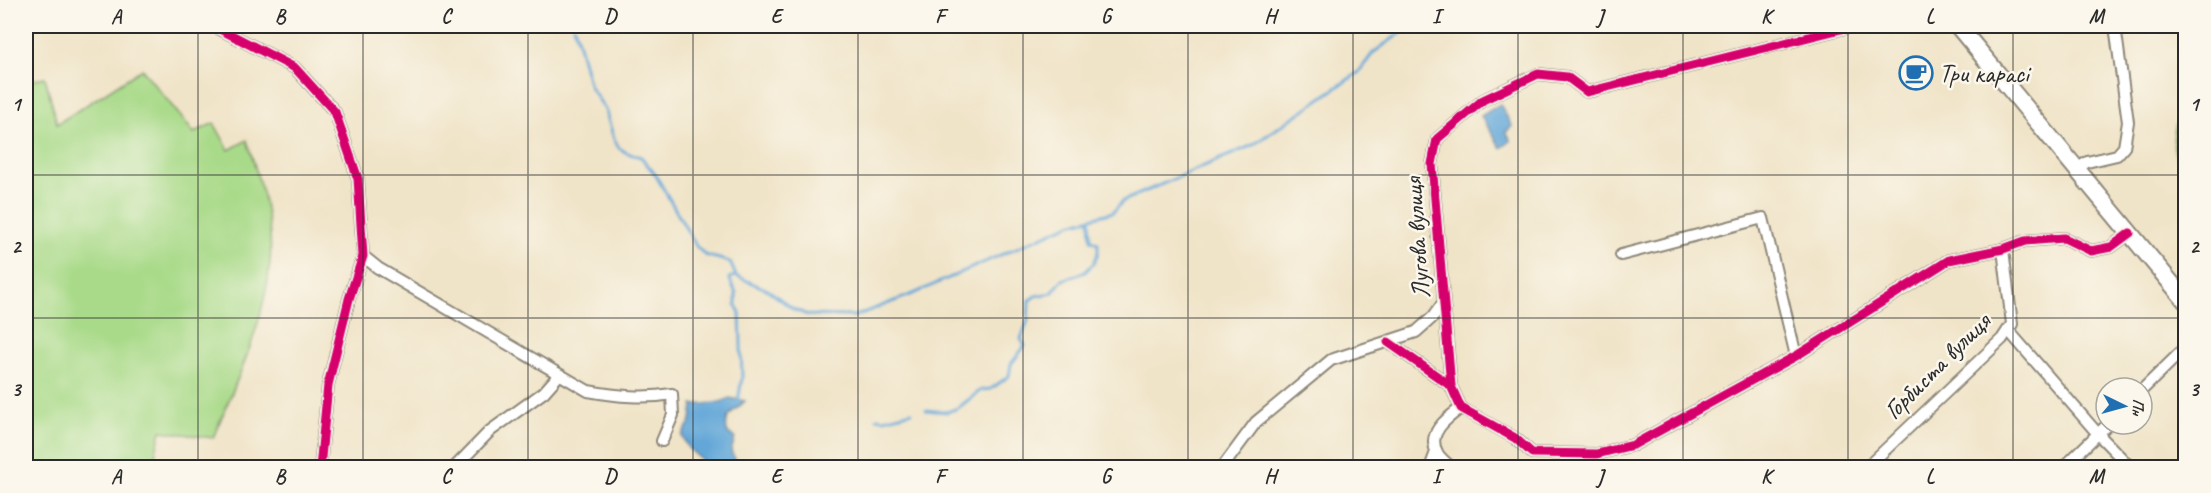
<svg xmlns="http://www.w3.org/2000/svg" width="2211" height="493" font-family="Caveat,sans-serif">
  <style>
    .green { fill: #a9da89; stroke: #6a825a; stroke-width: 1.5 }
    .water { fill: #64a7d8; stroke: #486982; stroke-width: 1.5 }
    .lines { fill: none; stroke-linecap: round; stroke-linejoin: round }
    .stream { stroke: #64a7d8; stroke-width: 3 }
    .minor-casing { stroke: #8e887a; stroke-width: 14 }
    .primary-casing { stroke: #8e887a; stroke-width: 20 }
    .minor { stroke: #fff; stroke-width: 10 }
    .primary { stroke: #fff; stroke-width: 16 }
    .cycleway-casing { stroke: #fbf7ec; stroke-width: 13 }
    .cycleway { stroke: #d6006c; stroke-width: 9 }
    .grid { fill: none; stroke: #2b2b2b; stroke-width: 1.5; stroke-opacity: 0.55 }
    .labels { text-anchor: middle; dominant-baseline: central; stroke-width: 5; stroke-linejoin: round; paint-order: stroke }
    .poi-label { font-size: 26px; fill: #2b2b2b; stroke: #fbf7ec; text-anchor: start }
    .street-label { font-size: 26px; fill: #2b2b2b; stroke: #fbf7ec }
    .neatline { fill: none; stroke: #2b2b2b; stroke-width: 2 }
    .grid-label { font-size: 20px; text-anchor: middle; font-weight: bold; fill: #2b2b2b }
  </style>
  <rect width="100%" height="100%" fill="#fbf7ec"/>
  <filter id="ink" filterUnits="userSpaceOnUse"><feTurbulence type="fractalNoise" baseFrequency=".0167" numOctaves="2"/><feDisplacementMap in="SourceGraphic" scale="12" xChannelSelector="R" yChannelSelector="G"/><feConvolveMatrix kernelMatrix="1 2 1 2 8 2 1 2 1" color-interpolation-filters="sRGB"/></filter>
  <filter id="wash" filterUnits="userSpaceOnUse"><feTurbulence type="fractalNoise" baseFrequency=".008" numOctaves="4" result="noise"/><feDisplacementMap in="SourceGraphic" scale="24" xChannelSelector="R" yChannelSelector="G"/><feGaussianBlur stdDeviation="1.35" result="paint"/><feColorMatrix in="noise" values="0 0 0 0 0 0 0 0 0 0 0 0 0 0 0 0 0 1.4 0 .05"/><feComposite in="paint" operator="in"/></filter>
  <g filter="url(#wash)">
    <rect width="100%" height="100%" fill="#f0e4c8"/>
    <g class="green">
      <path d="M 142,69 L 194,133 L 214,123 L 229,150 L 247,140 C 258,178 274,222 270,262 C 265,323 236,382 213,438 L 161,431 L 152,467 L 26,467 L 26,82 L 45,77 L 57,124 Z"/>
      <path d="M 2185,102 L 2185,174 C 2181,171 2180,168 2178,162 C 2169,139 2175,123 2185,102 Z"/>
    </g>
    <g class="water">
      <polygon points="1500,104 1512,126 1506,132 1511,141 1501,148 1481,116"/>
      <path d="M 729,398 L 745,401 C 733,414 724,412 727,432 L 735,438 L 731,451 L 739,467 L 710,467 L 688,448 L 682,436 L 691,420 L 693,405 C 706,403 719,405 729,398 Z"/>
    </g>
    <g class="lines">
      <g class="stream">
        <polyline points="574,26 590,87 605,109 614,139 619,148 627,153 641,157 655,174 696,246 705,255 730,262 736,276 768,290 793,309 808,315 855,316 913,294 1070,224 1113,212 1123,201 1253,145 1359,72 1373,53 1410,26"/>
        <polyline points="736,276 729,278 736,293 736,305 740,313 742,378 738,401"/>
        <polyline points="926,410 947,412 958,408 981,390 991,389 1009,376 1011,364 1025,346 1021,339 1028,320 1029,301 1035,296 1052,293 1062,280 1085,272 1093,264 1098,253 1098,243 1091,240 1090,219"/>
        <polyline points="877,418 884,419 912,412"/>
      </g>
    </g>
  </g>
  <g filter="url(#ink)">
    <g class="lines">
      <defs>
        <g id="minor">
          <polyline points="214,26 295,68 335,112 358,179 363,256 349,299 328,385 320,468"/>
          <polyline points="2077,169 2087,162 2117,155 2124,147 2128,122 2115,26"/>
          <polyline points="1621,255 1763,218 1796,356"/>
          <path d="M 363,256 L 378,268 L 588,391 C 617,396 644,399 672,394 L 673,415 L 662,441"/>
          <polyline points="2008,330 2098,434 2131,468"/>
          <polyline points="1388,342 1451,386 1461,408 1515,438 1532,453 1597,454 1633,445 1796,356 1949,260 2003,249 2025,241 2064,238 2091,251 2111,247 2130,233"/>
          <polyline points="1451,386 1432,164 1437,139 1483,100 1538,74 1567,77 1587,92 1853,26"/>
          <polyline points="2142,390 2186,347"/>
          <polyline points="454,468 490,431 544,392 559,375"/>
          <polyline points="1222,468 1256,422 1331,360 1416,332 1433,317 1443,303"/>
          <polyline points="1430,468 1436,452"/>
          <path d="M 1452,468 C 1447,463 1441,459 1438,454 C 1425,434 1447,418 1461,408"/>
          <polyline points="1866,468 2002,339 2012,324 2003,249"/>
          <polyline points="2063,468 2108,424"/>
        </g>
        <polyline id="primary" points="1958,26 2186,301"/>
      </defs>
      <use href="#minor" class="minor-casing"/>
      <use href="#primary" class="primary-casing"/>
      <use href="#minor" class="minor"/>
      <use href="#primary" class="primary"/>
      <defs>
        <g id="cycleway">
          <polyline points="214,26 295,68 335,112 358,179 363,256 349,299 328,385 320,468"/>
          <polyline points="1388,342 1451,386 1461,408 1515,438 1532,453 1597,454 1633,445 1796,356 1949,260 2003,249 2025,241 2064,238 2091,251 2111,247 2130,233"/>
          <polyline points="1451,386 1432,164 1437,139 1483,100 1538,74 1567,77 1587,92 1853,26"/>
        </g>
      </defs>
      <use href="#cycleway" class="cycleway-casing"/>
      <use href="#cycleway" class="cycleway"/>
    </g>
  </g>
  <path class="grid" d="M 198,26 L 198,468M 363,26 L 363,468M 528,26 L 528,468M 693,26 L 693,468M 858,26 L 858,468M 1023,26 L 1023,468M 1188,26 L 1188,468M 1353,26 L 1353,468M 1518,26 L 1518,468M 1683,26 L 1683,468M 1848,26 L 1848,468M 2013,26 L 2013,468M 26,175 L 2186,175M 26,318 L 2186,318"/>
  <defs>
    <symbol id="cafe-ring" viewBox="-11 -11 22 22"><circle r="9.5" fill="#fbf7ec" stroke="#1f6fb2" stroke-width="1.5"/><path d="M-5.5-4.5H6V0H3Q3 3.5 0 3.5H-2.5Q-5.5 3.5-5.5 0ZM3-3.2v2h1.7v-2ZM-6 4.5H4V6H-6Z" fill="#1f6fb2"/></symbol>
  </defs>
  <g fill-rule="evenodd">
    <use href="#cafe-ring" x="1897" y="54" width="38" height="38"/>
  </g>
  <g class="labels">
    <g class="poi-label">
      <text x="1939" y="73">Три карасі</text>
    </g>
    <g class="street-label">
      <text transform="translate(1417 238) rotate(-94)">Лугова вулиця</text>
      <text transform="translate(1937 366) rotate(-45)">Горбиста вулиця</text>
    </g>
  </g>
  <rect width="2211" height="493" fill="none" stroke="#fbf7ec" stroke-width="66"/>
  <g transform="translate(2124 406) rotate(95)"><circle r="28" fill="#fbf7ec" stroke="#a8a59f" stroke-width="1.5"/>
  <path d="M0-4.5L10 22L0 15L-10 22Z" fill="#1f6fb2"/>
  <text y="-9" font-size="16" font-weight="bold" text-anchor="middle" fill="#2b2b2b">Пн</text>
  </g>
  <rect x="33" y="33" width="2145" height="427" class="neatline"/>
  <g class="grid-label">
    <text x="116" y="23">A</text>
    <text x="280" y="23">B</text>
    <text x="446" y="23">C</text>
    <text x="610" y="23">D</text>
    <text x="776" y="23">E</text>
    <text x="940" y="23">F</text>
    <text x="1106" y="23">G</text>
    <text x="1270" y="23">H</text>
    <text x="1436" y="23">I</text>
    <text x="1600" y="23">J</text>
    <text x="1766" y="23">K</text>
    <text x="1930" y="23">L</text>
    <text x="2096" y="23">M</text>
    <text x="16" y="111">1</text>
    <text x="2194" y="111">1</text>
    <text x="16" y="253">2</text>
    <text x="2194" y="253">2</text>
    <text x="16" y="396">3</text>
    <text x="2194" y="396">3</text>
    <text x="116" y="483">A</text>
    <text x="280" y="483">B</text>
    <text x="446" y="483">C</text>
    <text x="610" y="483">D</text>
    <text x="776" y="483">E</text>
    <text x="940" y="483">F</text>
    <text x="1106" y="483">G</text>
    <text x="1270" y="483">H</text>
    <text x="1436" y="483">I</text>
    <text x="1600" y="483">J</text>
    <text x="1766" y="483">K</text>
    <text x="1930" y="483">L</text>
    <text x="2096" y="483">M</text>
  </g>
</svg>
